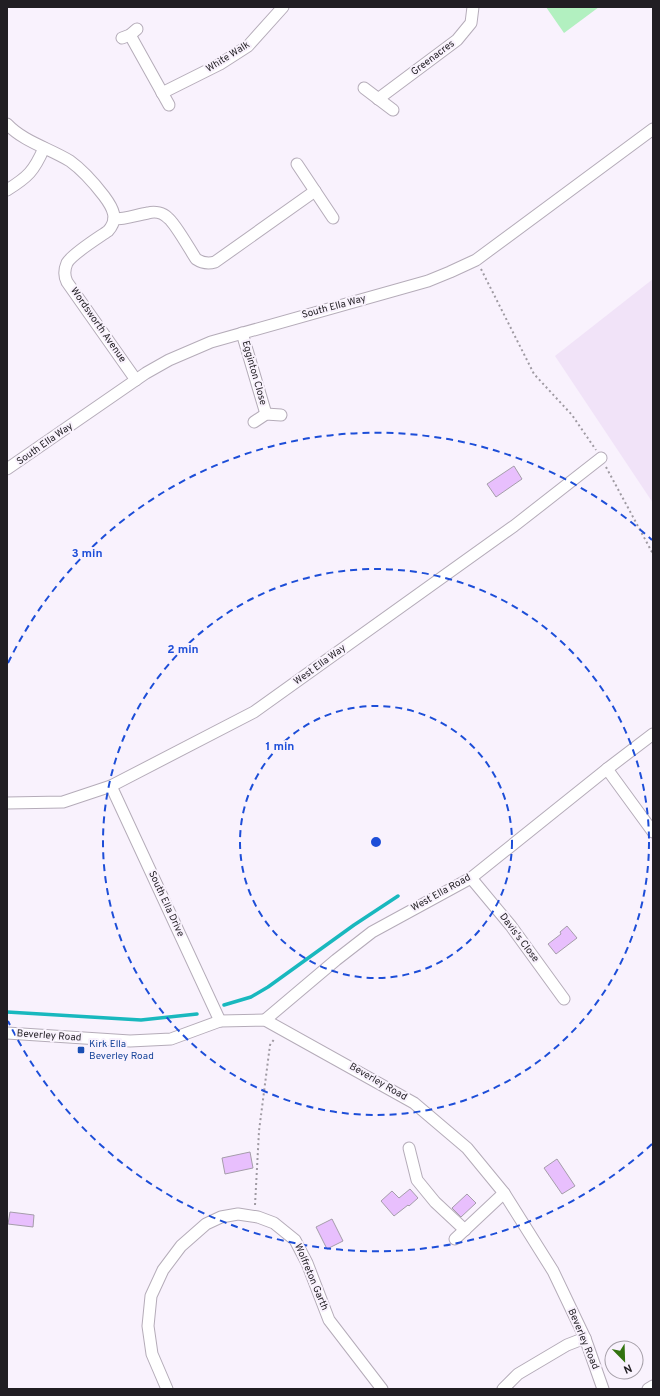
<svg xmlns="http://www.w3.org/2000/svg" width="660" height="1396" font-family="Overpass,sans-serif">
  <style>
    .built { fill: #f1e3f8 }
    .green { fill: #b2f0c0 }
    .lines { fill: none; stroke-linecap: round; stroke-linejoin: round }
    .stream { stroke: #19b8be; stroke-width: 3.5 }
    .building { fill: #e8bffd; stroke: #a59daa }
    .minor-casing { stroke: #b5acb9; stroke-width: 13 }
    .path { stroke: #9f9aa2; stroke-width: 2; stroke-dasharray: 2 3; stroke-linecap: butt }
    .minor { stroke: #fff; stroke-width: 11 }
    .ring { fill: none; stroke: #1d4ed8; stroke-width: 2; stroke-dasharray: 7 5 }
    .transit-dot { fill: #1a4fb4; stroke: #f9f2fd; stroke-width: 1.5 }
    .labels { text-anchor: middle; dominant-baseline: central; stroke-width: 4; stroke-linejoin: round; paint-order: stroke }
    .street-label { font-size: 10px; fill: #211e23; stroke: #f9f2fd }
    .transit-label { font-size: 10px; fill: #164399; stroke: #f9f2fd; text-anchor: start }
    .centre { fill: #1d4ed8; stroke: #f9f2fd; stroke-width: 2 }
    .ring-label { font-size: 12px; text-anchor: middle; font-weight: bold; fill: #1d4ed8; stroke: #f9f2fd; stroke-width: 4; stroke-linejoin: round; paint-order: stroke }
  </style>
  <rect width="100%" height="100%" fill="#f9f2fd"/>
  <polygon class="built" points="653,279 653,503 555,356"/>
  <polygon class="green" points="546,7 599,7 564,33"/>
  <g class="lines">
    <g class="stream">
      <polyline points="224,1005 251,997 268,987 354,925 398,896"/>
      <polyline points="7,1012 141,1020 197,1014"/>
    </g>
  </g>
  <g class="building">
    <polygon points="514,466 522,479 496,497 487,484"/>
    <polygon points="567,926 577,938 556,954 548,944 561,934 560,932"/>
    <polygon points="250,1152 253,1168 225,1174 222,1158"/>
    <polygon points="557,1159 575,1186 562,1194 544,1168"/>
    <polygon points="410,1189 418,1198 409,1206 408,1205 394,1216 381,1201 392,1191 399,1198"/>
    <polygon points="467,1194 476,1203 461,1217 452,1208"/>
    <polygon points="10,1212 34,1215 33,1227 8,1224"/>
    <polygon points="332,1219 343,1241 327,1249 316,1227"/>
  </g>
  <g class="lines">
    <defs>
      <g id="minor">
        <polyline points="130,35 169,105"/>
        <polyline points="122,38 130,35 137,29"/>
        <polyline points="364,88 393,110"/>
        <polyline points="162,93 220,64 248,46 283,7"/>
        <polyline points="378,99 457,40 471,23 473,7"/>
        <path d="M 7,124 C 24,142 49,148 70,161 C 84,171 94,183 104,196 C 113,208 119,219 108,231 C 98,238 72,254 67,263 C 64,270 64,276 67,282 L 136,380"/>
        <polyline points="297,164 333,218"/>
        <path d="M 7,190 C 28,177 34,171 44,148"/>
        <path d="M 114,219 C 126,219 136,215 148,213 C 155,211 163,213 168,218 C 175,223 190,250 196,259 C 202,263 208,264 215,262 L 315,191"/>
        <polyline points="242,333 266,414"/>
        <polyline points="254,422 266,414 281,415"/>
        <polyline points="7,469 146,373 169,360 211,342 428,281 450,272 476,260 653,129"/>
        <polyline points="607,769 653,832"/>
        <polyline points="111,786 220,1021"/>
        <polyline points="7,803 63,802 111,786 254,712 514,526 601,458"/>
        <polyline points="471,878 511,926 564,999"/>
        <polyline points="265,1020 336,960 372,932 471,878 607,769 653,734"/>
        <polyline points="7,1033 130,1041 171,1039 220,1021 265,1020 414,1103 467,1148 504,1193 553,1271 585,1338 603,1389"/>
        <polyline points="409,1148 417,1180 435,1202 465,1230"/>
        <polyline points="455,1239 504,1193"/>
        <polyline points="167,1389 152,1354 148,1326 151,1296 163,1270 181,1246 206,1224 221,1217 238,1214 258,1217 274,1223 295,1240 307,1263 329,1320 382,1389"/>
        <polyline points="503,1389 518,1374 567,1345 585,1338"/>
        <polyline points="648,1389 653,1386"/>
      </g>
    </defs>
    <use href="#minor" class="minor-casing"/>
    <g class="path">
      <polyline points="481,269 534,374 572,415 596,450"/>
      <polyline points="606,467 653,554"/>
      <polyline points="255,1205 259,1131 270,1045 275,1038"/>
    </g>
    <use href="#minor" class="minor"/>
  </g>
  <g class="ring">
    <circle cx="376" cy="842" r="136"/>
    <circle cx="376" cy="842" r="273"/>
    <path d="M652 1144A409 409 0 0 1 8 1021M8 663A409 409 0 0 1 652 540"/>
  </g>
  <rect class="transit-dot" x="77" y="1046" width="8" height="8" rx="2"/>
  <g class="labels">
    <g class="street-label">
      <text transform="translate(228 57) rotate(-32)">White Walk</text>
      <text transform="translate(433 58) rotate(-37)">Greenacres</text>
      <text transform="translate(334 307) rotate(-15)">South Ella Way</text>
      <text transform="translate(98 325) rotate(55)">Wordsworth Avenue</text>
      <text transform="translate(254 373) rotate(74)">Egginton Close</text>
      <text transform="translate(45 444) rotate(-35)">South Ella Way</text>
      <text transform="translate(320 665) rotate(-36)">West Ella Way</text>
      <text transform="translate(441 893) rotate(-29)">West Ella Road</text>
      <text transform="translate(166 904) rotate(65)">South Ella Drive</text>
      <text transform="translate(519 938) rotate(53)">Davis's Close</text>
      <text transform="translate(49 1036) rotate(4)">Beverley Road</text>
      <text transform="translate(378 1082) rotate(30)">Beverley Road</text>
      <text transform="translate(311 1277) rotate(67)">Wolfreton Garth</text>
      <text transform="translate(583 1339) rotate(67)">Beverley Road</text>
    </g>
    <g class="transit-label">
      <text x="89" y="1044">Kirk Ella<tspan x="89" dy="12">Beverley Road</tspan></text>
    </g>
  </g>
  <circle cx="376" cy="842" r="6" class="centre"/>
  <g class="ring-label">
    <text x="87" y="557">3 min</text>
    <text x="183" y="653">2 min</text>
    <text x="280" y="750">1 min</text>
  </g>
  <rect width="660" height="1396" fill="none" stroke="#211e23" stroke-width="16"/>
  <g transform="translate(624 1360) rotate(157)"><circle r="19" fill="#f9f2fd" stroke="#a39da6"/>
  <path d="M0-3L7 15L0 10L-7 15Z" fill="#327310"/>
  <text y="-6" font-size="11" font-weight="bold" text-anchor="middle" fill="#211e23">N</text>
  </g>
</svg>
